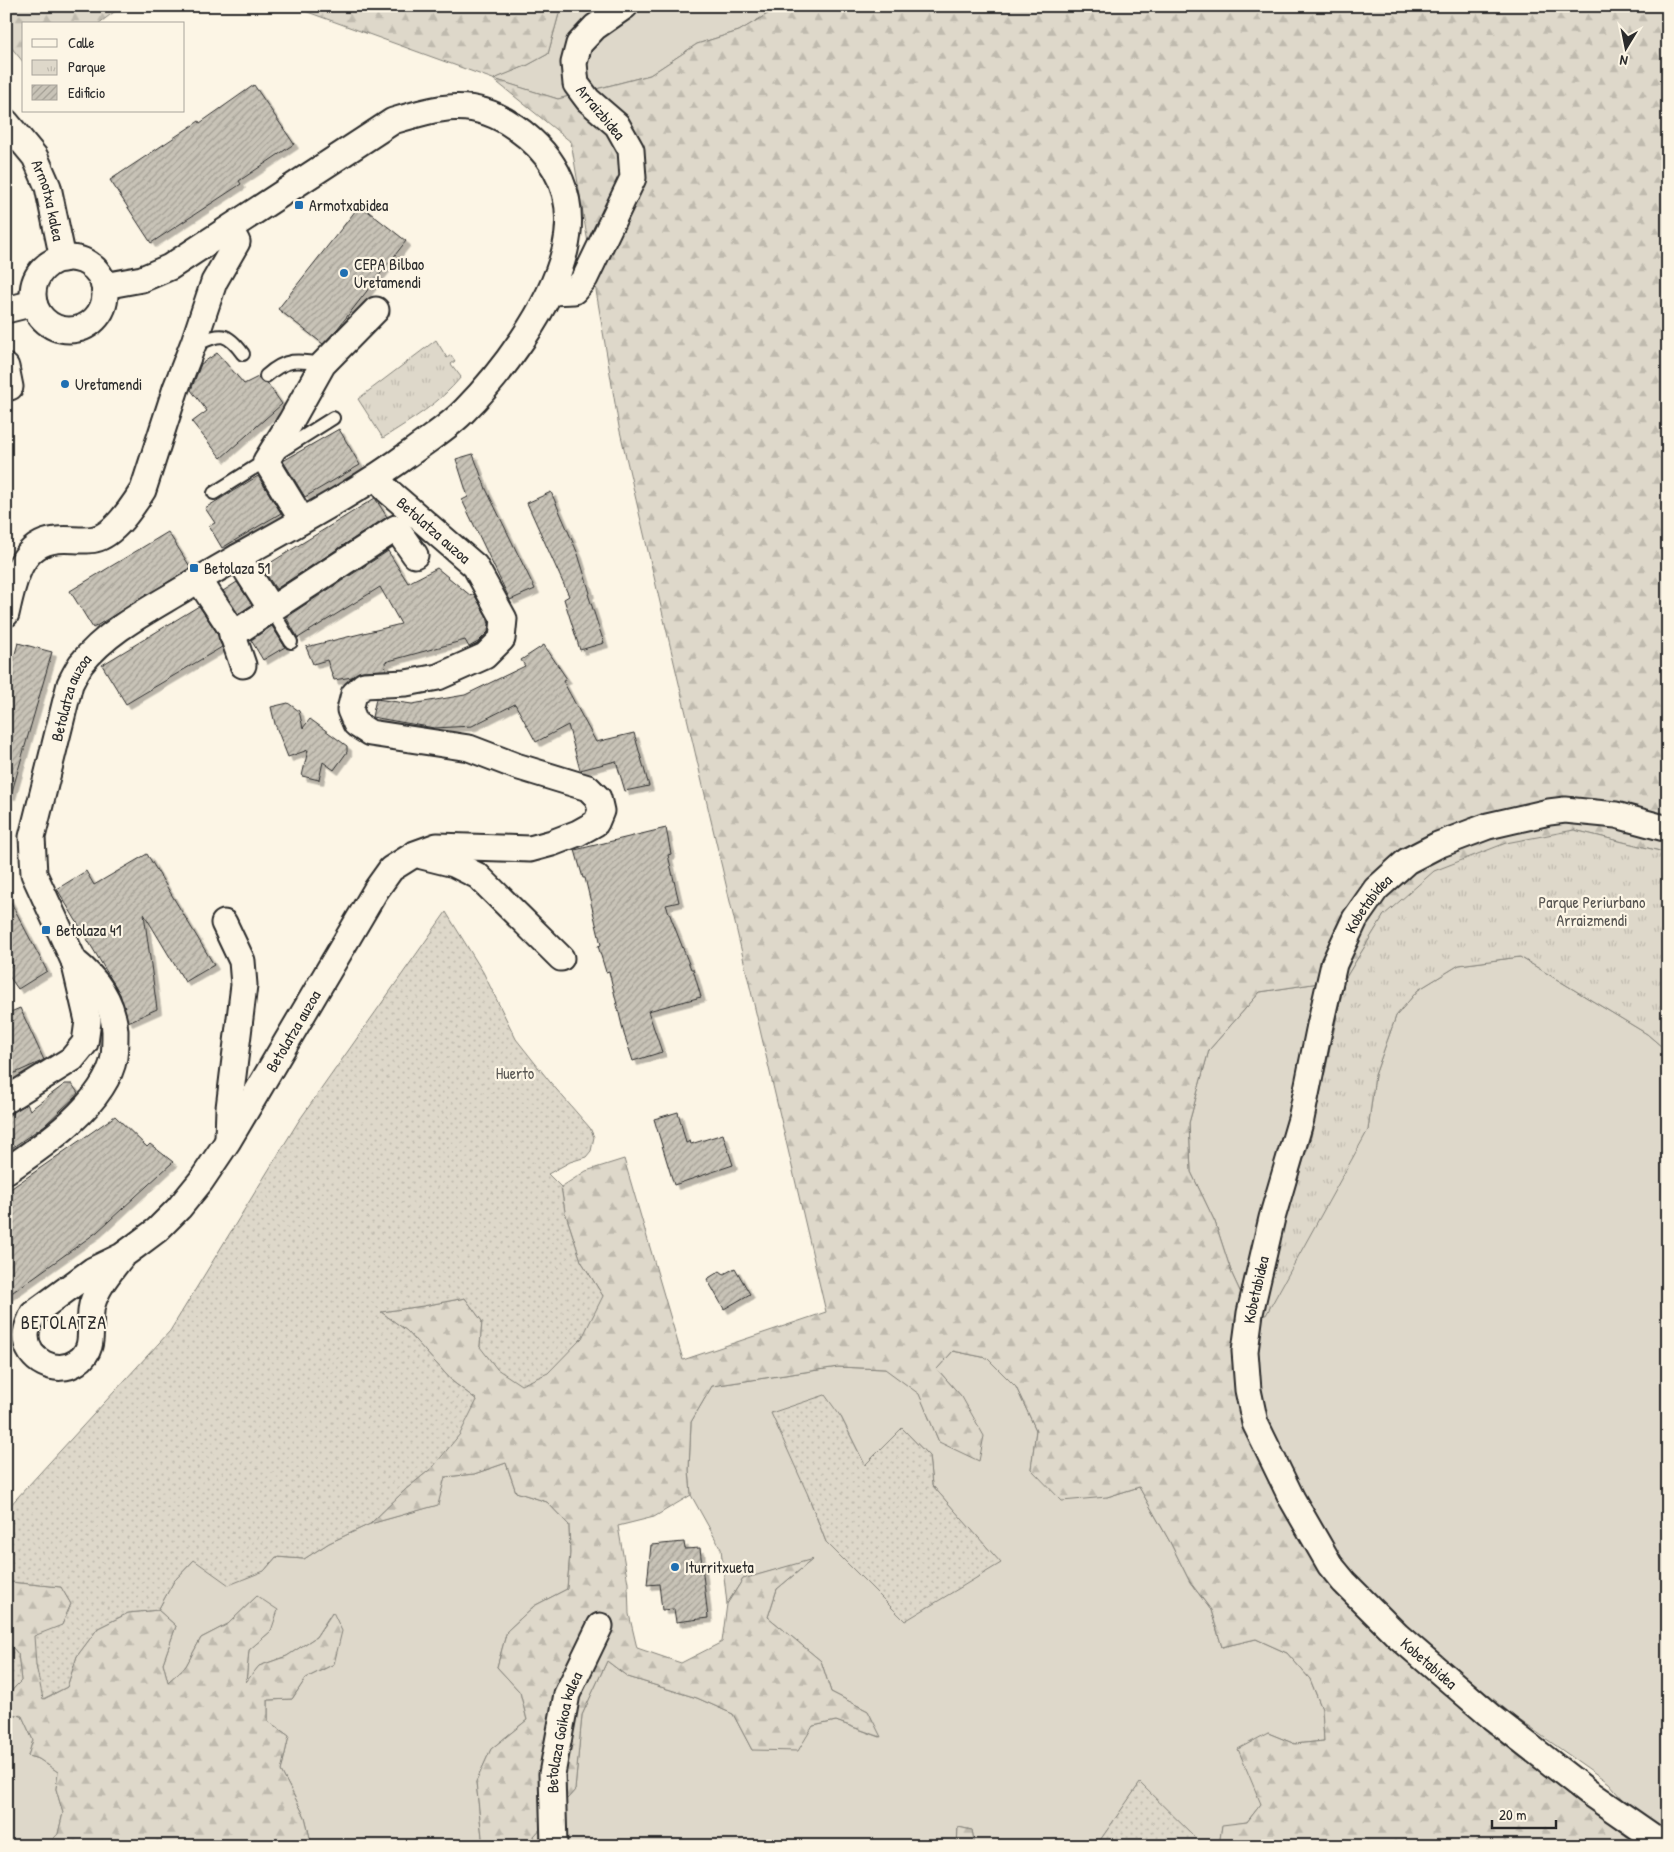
<svg xmlns="http://www.w3.org/2000/svg" width="1674" height="1852" font-family="'Patrick Hand',sans-serif">
  <style>
    .grass { fill: #ded8ca; stroke: #84827a; fill-rule: evenodd }
    .forest { fill: url(#forest-firs); stroke: #84827a }
    .park { fill: url(#park-tufts); stroke: #84827a }
    .garden { fill: url(#garden-dots); stroke: #84827a }
    .building { fill: url(#building-hatch); stroke: #2b2b2b; filter: url(#shadow) }
    .lines { fill: none; stroke-linecap: round; stroke-linejoin: round }
    .lane-casing { stroke: #2b2b2b; stroke-width: 16 }
    .street-casing { stroke: #2b2b2b; stroke-width: 29 }
    .lane { stroke: #fcf5e5; stroke-width: 12 }
    .street { stroke: #fcf5e5; stroke-width: 25 }
    .poi-dot { fill: #1f6fb2; stroke: #fcf5e5; stroke-width: 2 }
    .labels { text-anchor: middle; dominant-baseline: central; stroke-width: 4.5; stroke-linejoin: round; paint-order: stroke }
    .street-label { font-size: 16px; fill: #2b2b2b; stroke: #fcf5e5 }
    .poi-label { font-size: 16px; fill: #2b2b2b; stroke: #fcf5e5; text-anchor: start }
    .park-label { font-size: 16px; fill: #585653; stroke: #fcf5e5 }
    .neighbourhood-label { font-size: 18px; letter-spacing: 1px; fill: #2b2b2b; stroke: #fcf5e5 }
  </style>
  <defs>
    <pattern id="forest-firs" width="22" height="20" patternUnits="userSpaceOnUse" patternTransform="scale(1.25)"><rect width="22" height="20" fill="#ded8ca"/><path d="M5 1l3.5 6h-7zM16 11l3.5 6h-7z" fill="#bfbaae"/></pattern>
    <pattern id="park-tufts" width="24" height="20" patternUnits="userSpaceOnUse" patternTransform="scale(1.25)"><rect width="24" height="20" fill="#ded8ca"/><path d="M3 7l-1-3M5 7V3M7 7l1-3M15 17l-1-3M17 17v-4M19 17l1-3" fill="none" stroke="#bfbaae"/></pattern>
    <pattern id="garden-dots" width="8" height="8" patternUnits="userSpaceOnUse" patternTransform="scale(1.25)"><rect width="8" height="8" fill="#ded8ca"/><path d="M2 2h.1M6 6h.1" fill="none" stroke="#bfbaae" stroke-width="1.8" stroke-linecap="round"/></pattern>
    <pattern id="building-hatch" width="6" height="6" patternUnits="userSpaceOnUse" patternTransform="scale(1.25)"><rect width="6" height="6" fill="#c8c3b7"/><path d="M-1 1l2-2M0 6l6-6M5 7l2-2" fill="none" stroke="#a39f95"/></pattern>
    <filter id="shadow"><feDropShadow dx="4.5" dy="4.5" stdDeviation="0" flood-color="#0004"/></filter>
  </defs>
  <rect width="100%" height="100%" fill="#fcf5e5"/>
  <filter id="ink" filterUnits="userSpaceOnUse"><feTurbulence type="fractalNoise" baseFrequency=".02" numOctaves="2"/><feDisplacementMap in="SourceGraphic" scale="10" xChannelSelector="R" yChannelSelector="G"/><feConvolveMatrix kernelMatrix="1 2 1 2 8 2 1 2 1" color-interpolation-filters="sRGB"/></filter>
  <g filter="url(#ink)">
    <g class="grass">
      <polygon points="565,6 781,6 739,31 697,44 650,75 558,99 493,79 528,65 548,54 560,10"/>
      <polygon points="1520,957 1647,1034 1668,1052 1668,1837 1629,1806 1609,1783 1515,1717 1390,1613 1357,1579 1331,1548 1306,1497 1255,1423 1250,1313 1232,1274 1215,1222 1191,1172 1189,1123 1209,1050 1260,992 1345,979 1311,1137 1251,1310 1368,1130 1375,1075 1396,1016 1418,990 1459,965"/>
      <path d="M 953,1351 L 987,1358 L 1016,1387 L 1036,1430 L 1031,1469 L 1107,1497 L 1139,1487 L 1170,1542 L 1190,1582 L 1211,1610 L 1222,1647 L 1256,1639 L 1287,1653 L 1310,1679 L 1322,1709 L 1324,1741 L 1295,1744 L 1268,1733 L 1261,1804 L 1247,1822 L 1222,1826 L 1219,1846 L 1204,1846 L 1140,1784 L 1096,1846 L 975,1846 L 972,1830 L 958,1827 L 957,1846 L 534,1846 L 534,1836 L 575,1790 L 582,1715 L 607,1661 L 628,1677 L 697,1698 L 733,1714 L 752,1750 L 813,1726 L 836,1721 L 880,1737 L 868,1711 L 831,1692 L 821,1661 L 768,1617 L 777,1589 L 812,1560 L 743,1579 L 727,1604 L 721,1549 L 691,1495 L 689,1470 L 691,1422 L 712,1386 L 838,1367 L 886,1369 L 919,1393 L 939,1442 L 962,1397 L 937,1369 ZM 841,1417 L 865,1465 L 902,1428 L 929,1456 L 932,1485 L 1000,1563 L 826,1542 L 808,1495 Z"/>
      <polygon points="506,1463 516,1492 547,1502 569,1525 570,1553 567,1589 534,1606 507,1631 497,1667 520,1692 527,1720 491,1749 476,1782 483,1846 312,1846 305,1817 281,1771 289,1736 268,1721 268,1700 292,1699 306,1678 334,1664 332,1612 316,1637 287,1656 259,1666 246,1683 249,1650 271,1631 257,1596 228,1624 201,1638 186,1666 168,1682 163,1663 176,1626 158,1610 174,1581 194,1560 264,1571 276,1557 304,1559 329,1543 370,1524 437,1505 445,1477 474,1474"/>
      <polygon points="6,1713 22,1716 33,1740 28,1756 39,1759 58,1772 56,1789 63,1813 58,1834 46,1846 6,1846"/>
    </g>
    <g class="forest">
      <polygon points="6,6 122,6 98,24 24,24 24,63 6,41"/>
      <polygon points="291,6 565,6 560,10 548,54 528,65 494,79 558,99 650,75 697,44 739,31 781,6 1668,6 1668,853 1574,830 1384,915 1345,979 1260,992 1209,1050 1189,1123 1191,1172 1215,1222 1232,1274 1250,1313 1245,1351 1289,1514 1552,1779 1639,1846 1219,1846 1222,1825 1247,1822 1261,1804 1238,1749 1268,1733 1295,1744 1324,1741 1322,1709 1310,1679 1287,1653 1256,1639 1222,1647 1211,1610 1190,1582 1170,1542 1139,1487 1107,1497 1062,1501 1031,1469 1036,1430 1016,1387 987,1358 953,1351 937,1369 962,1397 984,1436 979,1461 939,1442 919,1394 885,1369 838,1367 712,1386 691,1422 689,1470 691,1495 654,1517 618,1526 628,1583 629,1614 637,1648 681,1663 722,1642 727,1604 743,1579 813,1559 777,1589 768,1617 821,1661 831,1692 868,1711 881,1737 836,1721 813,1726 798,1751 752,1750 733,1714 697,1698 628,1677 607,1661 582,1715 575,1790 534,1836 534,1846 483,1846 476,1782 491,1749 527,1720 520,1692 497,1667 507,1631 534,1606 567,1589 570,1553 569,1525 547,1502 516,1492 506,1463 474,1474 445,1477 438,1505 370,1524 406,1489 433,1467 477,1400 453,1382 407,1331 381,1312 423,1306 465,1298 482,1321 480,1347 603,1296 581,1261 565,1212 561,1187 586,1171 624,1159 683,1360 826,1312 619,427 571,142 493,79"/>
      <path d="M 10,1582 L 61,1587 L 71,1604 L 62,1625 L 36,1665 L 44,1699 L 67,1687 L 77,1656 L 98,1628 L 128,1613 L 158,1610 L 176,1626 L 163,1663 L 168,1682 L 186,1666 L 201,1638 L 228,1624 L 257,1596 L 278,1610 L 271,1631 L 249,1650 L 246,1682 L 259,1666 L 287,1656 L 316,1637 L 333,1612 L 342,1631 L 334,1664 L 306,1678 L 292,1699 L 268,1700 L 268,1721 L 289,1736 L 281,1771 L 305,1817 L 312,1846 L 46,1846 L 58,1834 L 63,1813 L 56,1789 L 58,1772 L 39,1759 L 28,1756 L 33,1740 L 22,1716 L 6,1713 C 6,1696 10,1692 21,1681 L 18,1654 L 6,1640 L 6,1591 Z"/>
      <polygon points="958,1827 972,1830 975,1846 957,1846"/>
    </g>
    <g class="park">
      <path d="M 436,340 L 447,358 L 451,355 L 455,361 L 451,364 L 461,377 C 440,403 411,420 383,438 L 358,399 Z"/>
      <polygon points="1574,830 1668,853 1668,1052 1647,1034 1520,957 1459,965 1418,990 1396,1016 1375,1075 1368,1130 1266,1315 1255,1313 1311,1137 1345,979 1384,915 1434,871 1506,843"/>
    </g>
    <g class="garden">
      <polygon points="446,912 483,972 516,1039 550,1082 590,1128 594,1137 591,1151 586,1157 570,1162 548,1174 561,1187 565,1212 581,1261 603,1296 582,1338 548,1373 521,1385 497,1369 480,1347 482,1321 465,1298 423,1306 381,1312 407,1331 453,1382 477,1400 460,1434 433,1467 406,1489 370,1524 329,1543 304,1559 276,1557 264,1571 229,1585 194,1560 174,1581 158,1610 128,1613 98,1628 77,1656 67,1687 43,1699 36,1665 34,1636 62,1625 71,1604 61,1587 11,1582 6,1591 6,1510 170,1331 298,1122"/>
      <polygon points="825,1395 841,1417 865,1465 902,1428 929,1456 932,1485 1001,1563 905,1621 826,1542 808,1495 771,1413"/>
      <polygon points="6,1640 18,1654 21,1681 10,1692 6,1700"/>
      <polygon points="1140,1783 1204,1846 1096,1846"/>
    </g>
    <g class="building">
      <polygon points="254,85 294,144 239,181 241,184 151,243 110,180 199,121 200,123"/>
      <polygon points="360,205 406,241 338,328 323,344 278,309"/>
      <polygon points="217,353 244,384 258,377 263,383 268,384 282,404 221,458 192,422 207,411 191,390 201,364"/>
      <polygon points="339,429 360,465 305,497 283,461"/>
      <polygon points="473,454 486,489 535,589 510,600 462,500 468,497 456,459"/>
      <polygon points="258,476 281,513 222,548 209,526 215,523 205,508"/>
      <polygon points="551,492 578,554 590,593 588,594 604,643 580,650 564,599 569,596 527,503"/>
      <polygon points="375,498 387,517 276,589 262,568"/>
      <polygon points="168,532 191,568 93,628 70,591"/>
      <polygon points="388,551 408,583 437,568 471,596 474,594 487,617 489,624 488,632 478,642 469,647 465,640 385,662 386,670 363,671 352,677 334,680 327,660 313,664 306,647 401,624 380,587 298,638 286,617"/>
      <polygon points="237,582 252,605 238,614 223,591"/>
      <polygon points="199,606 217,633 222,647 126,704 102,665"/>
      <polygon points="272,626 285,647 263,660 251,640"/>
      <polygon points="18,643 52,652 11,795 6,794 6,686"/>
      <polygon points="544,645 567,679 563,681 596,742 634,733 649,786 625,791 616,761 580,770 568,725 536,742 515,704 472,726 434,728 372,717 376,699 412,704 465,695 525,666 521,660"/>
      <polygon points="288,703 299,711 303,728 310,719 347,746 347,752 334,770 323,762 319,780 302,776 308,750 288,757 275,724 271,707"/>
      <polygon points="666,828 671,854 668,855 679,902 666,905 691,969 693,969 701,997 648,1011 662,1052 633,1061 624,1034 609,971 606,972 598,946 601,945 585,878 583,878 575,850"/>
      <polygon points="147,854 214,965 185,982 144,914 157,1009 128,1022 120,994 57,889 86,871 94,885"/>
      <polygon points="6,893 47,971 18,989 6,972 6,968 13,965 6,953"/>
      <polygon points="20,1008 44,1060 6,1077 6,1014"/>
      <polygon points="65,1084 72,1084 78,1093 75,1097 45,1125 6,1152 6,1117 27,1104 30,1110"/>
      <polygon points="678,1112 686,1143 690,1141 691,1144 723,1134 733,1165 674,1185 654,1119"/>
      <polygon points="115,1116 147,1147 150,1144 173,1162 97,1232 6,1297 6,1192"/>
      <polygon points="735,1268 750,1294 724,1309 707,1279 720,1271 724,1274"/>
      <polygon points="684,1542 685,1549 700,1548 708,1618 676,1622 674,1609 662,1610 659,1584 647,1585 651,1545"/>
    </g>
    <g class="lines">
      <defs>
        <g id="lane">
          <path d="M 192,346 C 219,335 224,328 243,354"/>
          <path d="M 266,376 C 286,358 298,360 323,364"/>
          <polyline points="214,493 333,418"/>
          <polyline points="271,609 291,642"/>
        </g>
        <g id="street">
          <path id="s1" d="M 6,122 L 35,157 L 48,187 L 63,259"/>
          <circle cx="69" cy="294" r="36"/>
          <polyline points="551,292 574,291 585,278 633,178 631,150 617,125 588,100 576,84 574,63 579,44 595,27 625,6"/>
          <polyline points="6,310 34,303"/>
          <polyline points="6,367 10,387"/>
          <polyline points="302,520 266,461 291,421 323,364 376,310"/>
          <polyline points="238,557 271,609"/>
          <polyline points="199,580 230,627 243,665"/>
          <path d="M 6,614 C 13,584 19,544 56,540 C 69,538 83,542 95,539 C 114,535 133,506 143,490 L 176,388 L 194,342 L 214,282 L 237,242 L 230,229"/>
          <polyline points="232,635 396,528 415,555"/>
          <polyline points="422,856 454,864 478,876 561,958"/>
          <polyline points="224,923 242,961 244,985 229,1108 228,1138"/>
          <path id="s2" d="M 6,1100 L 72,1059 L 85,1043 L 88,1021 L 74,961 L 34,874 L 32,837 L 70,684 C 73,678 77,670 81,664 C 108,630 149,610 185,588 C 260,542 341,504 413,451 C 430,438 450,426 465,410 C 487,388 505,365 522,340 C 541,312 557,283 565,250 C 577,199 558,157 515,127 C 473,97 439,107 393,121 L 170,267 L 142,279 L 104,286"/>
          <path d="M 6,1171 C 42,1147 106,1103 114,1057 C 115,1049 115,1039 115,1031 C 113,1001 97,979 74,961"/>
          <path id="s3" d="M 122,1256 C 111,1271 97,1286 92,1305 C 87,1326 98,1348 77,1362 C 57,1376 26,1361 26,1336 C 26,1328 30,1321 33,1314 L 93,1270 L 122,1256 L 137,1245 L 157,1230 L 179,1208 L 201,1181 L 228,1141 L 376,890 L 391,869 L 415,854 L 437,846 L 530,849 L 552,843 L 578,833 L 596,823 L 601,811 L 598,798 L 588,788 L 516,766 L 469,748 L 370,733 L 356,724 L 350,710 L 354,694 L 364,685 L 406,683 L 438,677 L 485,656 L 502,639 L 504,619 L 475,566 L 387,490 L 377,477"/>
          <path id="s4" d="M 554,1846 L 552,1774 L 567,1694 L 600,1626"/>
          <path id="s5" d="M 1666,1846 L 1588,1792 L 1492,1717 L 1398,1636 L 1344,1582 L 1330,1565 L 1292,1499 L 1255,1423 L 1248,1390 L 1245,1351 L 1250,1313 L 1272,1218 L 1301,1119 L 1320,1025 L 1334,964 L 1355,919 L 1376,889 L 1407,861 L 1438,845 L 1488,826 L 1549,812 L 1565,810 L 1616,815 L 1668,829"/>
        </g>
      </defs>
      <use href="#lane" class="lane-casing"/>
      <use href="#street" class="street-casing"/>
      <use href="#lane" class="lane"/>
      <use href="#street" class="street"/>
    </g>
  </g>
  <g class="poi-dot">
    <rect x="294" y="200" width="10" height="10" rx="2.5"/>
    <circle cx="344" cy="273" r="5"/>
    <circle cx="65" cy="384" r="5"/>
    <rect x="189" y="563" width="10" height="10" rx="2.5"/>
    <rect x="41" y="925" width="10" height="10" rx="2.5"/>
    <circle cx="675" cy="1567" r="5"/>
  </g>
  <g class="labels">
    <g class="street-label">
      <text transform="translate(601 112) rotate(50)">Arraizbidea</text>
      <text stroke="none"><textPath href="#s1" startOffset="91">Armotxa kalea</textPath></text>
      <text transform="translate(434 530) rotate(41)">Betolatza auzoa</text>
      <text stroke="none"><textPath href="#s2" startOffset="460">Betolatza auzoa</textPath></text>
      <text stroke="none"><textPath href="#s5" startOffset="1140">Kobetabidea</textPath></text>
      <text stroke="none"><textPath href="#s3" startOffset="604">Betolatza auzoa</textPath></text>
      <text stroke="none"><textPath href="#s5" startOffset="735">Kobetabidea</textPath></text>
      <text transform="translate(1429 1663) rotate(41)">Kobetabidea</text>
      <text stroke="none"><textPath href="#s4" startOffset="115">Betolaza Goikoa kalea</textPath></text>
    </g>
    <g class="poi-label">
      <text x="309" y="205">Armotxabidea</text>
      <text x="354" y="264">CEPA Bilbao<tspan x="354" dy="18">Uretamendi</tspan></text>
      <text x="75" y="384">Uretamendi</text>
      <text x="204" y="568">Betolaza 51</text>
      <text x="56" y="930">Betolaza 41</text>
      <text x="685" y="1567">Iturritxueta</text>
    </g>
    <g class="park-label">
      <text x="1592" y="902">Parque Periurbano<tspan x="1592" dy="18">Arraizmendi</tspan></text>
      <text x="515" y="1073">Huerto</text>
    </g>
    <g class="neighbourhood-label">
      <text x="64" y="1322">BETOLATZA</text>
    </g>
  </g>
  <rect width="1674" height="1852" fill="none" stroke="#fcf5e5" stroke-width="25"/>
  <rect x="12" y="12" width="1649" height="1827" fill="none" stroke="#2b2b2b" stroke-width="2" filter="url(#ink)"/>
  <rect x="22" y="22" width="162" height="90" fill="#fcf5e5" stroke="#a8a49b"/>
  <rect x="32" y="39" width="25" height="8" fill="#fcf5e5" stroke="#a8a49b"/>
  <text x="68" y="48" font-size="15" fill="#2b2b2b">Calle</text>
  <rect x="32" y="60" width="25" height="15" fill="url(#park-tufts)" stroke="#a8a49b"/>
  <text x="68" y="72" font-size="15" fill="#2b2b2b">Parque</text>
  <rect x="32" y="85" width="25" height="15" fill="url(#building-hatch)" stroke="#a8a49b"/>
  <text x="68" y="98" font-size="15" fill="#2b2b2b">Edificio</text>
  <g transform="translate(1626 48) rotate(190)" stroke="#fcf5e5" stroke-width="4" paint-order="stroke">
  <path d="M0-4L9 19L0 12L-9 19Z" fill="#2b2b2b"/>
  <text y="-8" font-size="14" font-weight="bold" text-anchor="middle" fill="#2b2b2b">N</text>
  </g>
  <path d="M1492 1820v8h64v-8" fill="none" stroke="#2b2b2b" stroke-width="2.5"/>
  <text x="1499" y="1820" font-size="15" fill="#2b2b2b" stroke="#fcf5e5" stroke-width="4" paint-order="stroke">20 m</text>
</svg>
